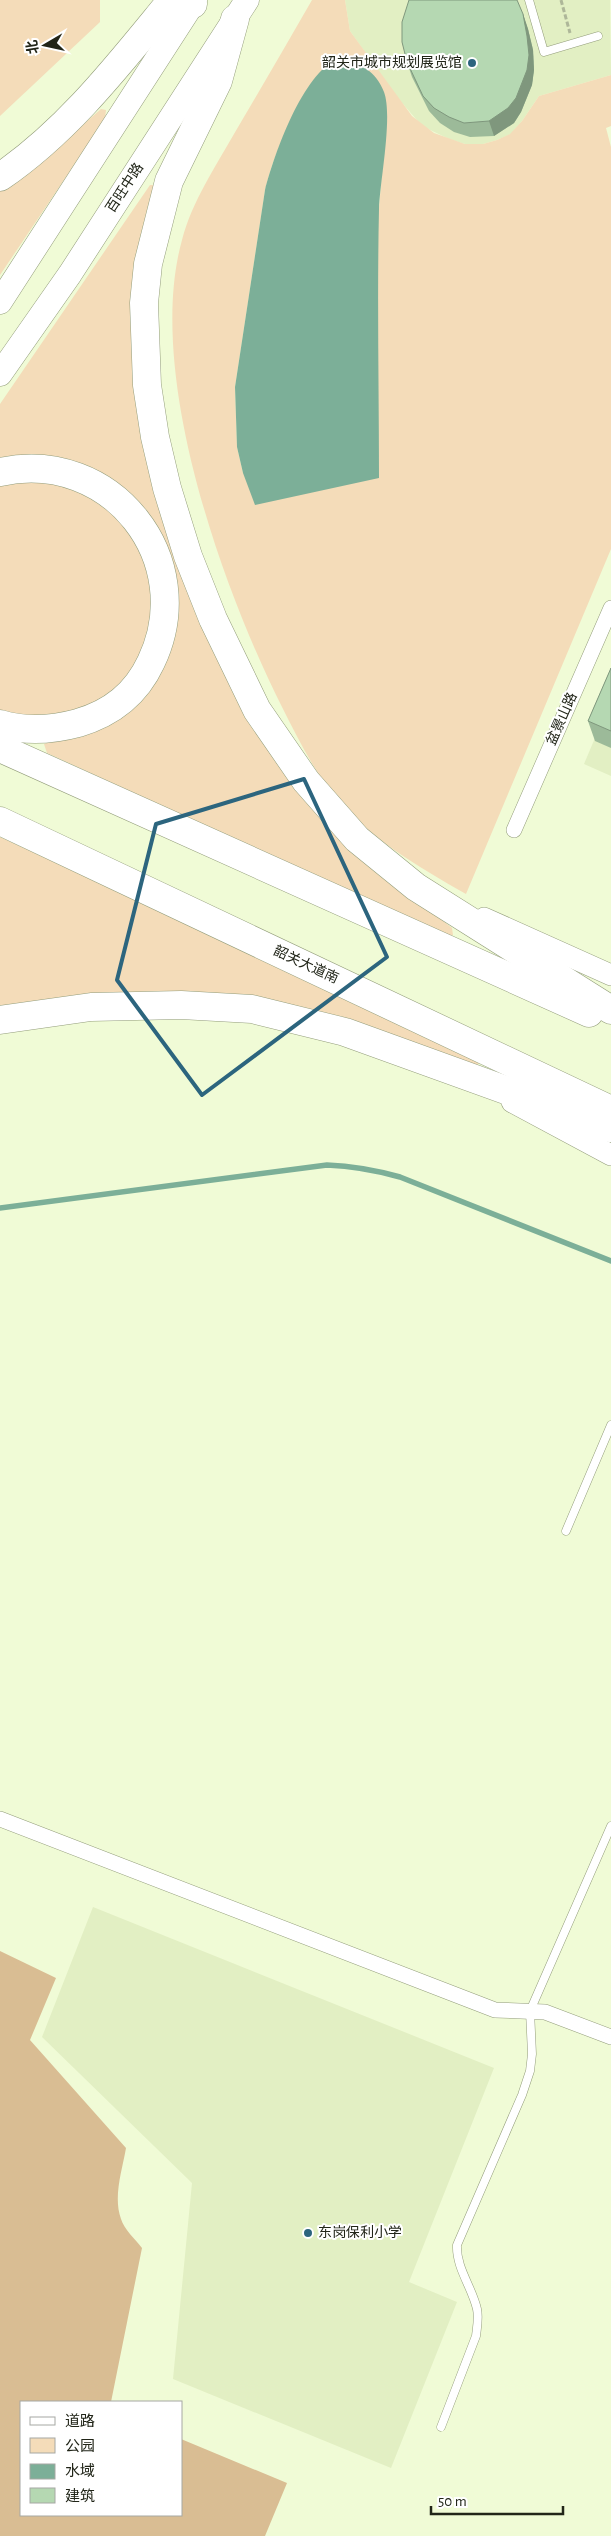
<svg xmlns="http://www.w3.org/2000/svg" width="611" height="2536" font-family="'Alegreya Sans','Noto Sans SC',sans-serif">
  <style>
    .built { fill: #e2efc3 }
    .green { fill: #f4dcb9; fill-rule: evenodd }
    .forest { fill: #d9bd93 }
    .water { fill: #7caf98 }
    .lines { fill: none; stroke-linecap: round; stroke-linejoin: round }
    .stream { stroke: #7caf98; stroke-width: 5.5 }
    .lane-casing { stroke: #939d7b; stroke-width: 9 }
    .street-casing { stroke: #939d7b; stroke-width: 16 }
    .secondary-casing { stroke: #939d7b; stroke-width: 22 }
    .primary-casing { stroke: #939d7b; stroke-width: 25 }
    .highway-casing { stroke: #939d7b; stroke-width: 29 }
    .path { stroke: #aeb799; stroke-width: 3; stroke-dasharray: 5 2.5; stroke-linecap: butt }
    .lane { stroke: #fff; stroke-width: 8 }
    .street { stroke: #fff; stroke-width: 15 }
    .secondary { stroke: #fff; stroke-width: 21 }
    .primary { stroke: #fff; stroke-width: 24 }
    .highway { stroke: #fff; stroke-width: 28 }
    .wall { fill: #9cba99 }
    .shaded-wall { fill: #7f977d }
    .building { fill: #b5d8b2; stroke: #7f977d }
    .marked { fill: none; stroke: #2c657e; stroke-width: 4; stroke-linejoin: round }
    .poi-dot { fill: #2c657e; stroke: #fff; stroke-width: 2 }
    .labels { text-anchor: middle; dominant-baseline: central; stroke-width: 4; stroke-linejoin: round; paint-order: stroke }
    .poi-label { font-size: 14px; fill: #212518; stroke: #fff; text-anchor: end }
    .street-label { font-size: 14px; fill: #212518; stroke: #fff }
  </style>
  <rect width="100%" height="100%" fill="#f0fbd6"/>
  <g class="built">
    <polygon points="345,0 610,0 611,75 539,96 522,121 511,134 497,140 483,144 465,144 449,139 422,126 397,97 350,31"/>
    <polygon points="611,700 611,776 584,764"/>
    <polygon points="93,1907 494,2068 409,2282 457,2302 391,2468 173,2379 192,2183 42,2037"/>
  </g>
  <g class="green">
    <polygon points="0,0 100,0 100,22 0,116"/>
    <path d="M 312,0 L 345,0 L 350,31 L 412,116 L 434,133 L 465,144 L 483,144 L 497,140 L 510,134 L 522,121 L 539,96 L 611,75 L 611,126 L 606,128 L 611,147 L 611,549 L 466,894 C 417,866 367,837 331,792 C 312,767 296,735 282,707 C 222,588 145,372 182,240 C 192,202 214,169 234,134 C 260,90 286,45 312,0 ZM 308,89 L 387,112 L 379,208 L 243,473 L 237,447 L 235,387 L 265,190 C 274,153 289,122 308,89 Z"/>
    <polygon points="101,109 106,110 105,119 0,275 0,190 32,169"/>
    <polygon points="150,185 154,185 134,301 132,340 134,386 204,624 402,888 452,928 453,935 445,937 47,753 44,744 52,741 100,728 173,591 78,465 46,456 0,459 0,404"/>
    <polygon points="0,480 63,481 120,516 153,574 152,624 135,668 116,688 100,700 62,716 0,716"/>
    <polygon points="0,837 470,1052 481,1062 477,1065 326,1014 0,1009"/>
  </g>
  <path class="forest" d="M 0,1951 L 56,1978 L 30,2040 L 126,2148 C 122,2171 113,2197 121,2219 C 124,2229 135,2239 142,2248 L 111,2402 L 21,2402 L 21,2515 L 181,2515 L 181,2439 L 287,2483 L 265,2536 L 0,2536 Z"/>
  <path class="water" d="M 339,57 C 360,63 376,71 384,92 C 393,116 380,181 379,209 C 377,299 379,389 379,478 L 255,505 L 243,473 L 237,447 L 235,387 L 265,190 C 275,152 302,75 339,57 Z"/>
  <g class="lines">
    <path class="stream" d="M 0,1208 L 327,1165 C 353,1166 375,1170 400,1177 L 611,1261"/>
    <defs>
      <g id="lane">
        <polyline points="529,0 544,52 598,36"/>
        <polyline points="566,1531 611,1425"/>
        <path d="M 441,2427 L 476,2336 C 477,2327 479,2318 477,2309 C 472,2287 456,2268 457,2245 L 522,2095 L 530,2071 L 532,2054 L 530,2011 L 611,1826"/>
      </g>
      <g id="street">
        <polyline points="514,830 611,608"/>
        <polyline points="0,1819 495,2010 545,2012 611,2037"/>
      </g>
      <g id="secondary">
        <polyline points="484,918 611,975"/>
        <polyline points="512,1102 611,1155"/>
      </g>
      <g id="primary">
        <polyline points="0,302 195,0"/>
        <polyline points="0,374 70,274 247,0"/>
      </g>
      <g id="highway">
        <polyline points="235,19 218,81 169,181 148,264 144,303 147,385 155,437 167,488 188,556 213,619 257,710 306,781 357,839 416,887 611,1010"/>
        <path d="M 0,177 C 66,132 116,68 166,7 L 193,4"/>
        <path d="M 0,472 C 111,447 200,560 151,662 C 136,694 112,713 78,723 C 52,730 26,732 0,724"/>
        <polyline points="0,748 589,1013"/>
        <polyline points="0,821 611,1110"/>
        <polyline points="0,1020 91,1007 181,1005 252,1009 345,1032 611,1128"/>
      </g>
    </defs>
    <use href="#lane" class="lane-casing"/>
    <use href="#street" class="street-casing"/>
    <use href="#secondary" class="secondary-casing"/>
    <use href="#primary" class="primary-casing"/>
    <use href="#highway" class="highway-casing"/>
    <polyline class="path" points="561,0 570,33"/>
    <use href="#lane" class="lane"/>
    <use href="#street" class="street"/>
    <use href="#secondary" class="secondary"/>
    <use href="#primary" class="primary"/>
    <use href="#highway" class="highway"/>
  </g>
  <g class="wall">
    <polygon points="523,14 528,29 533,50 534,70 532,85 521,112 514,123 494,136 470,137 454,132 440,123 429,111 412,77 407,62"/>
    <polygon points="611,668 611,748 595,741 588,721"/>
  </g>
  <polygon class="shaded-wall" points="523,14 528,29 533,50 534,70 532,85 521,112 514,123 494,136 489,121"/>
  <g class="building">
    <polygon points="409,0 517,0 523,14 527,36 529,55 527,70 516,98 508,108 489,121 464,123 449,117 434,108 423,96 407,62 402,42 402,22"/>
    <polygon points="611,668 611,731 588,721"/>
  </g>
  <path class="marked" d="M 304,779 L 387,957 L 202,1095 L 117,980 L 156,824 Z"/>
  <g class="poi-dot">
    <circle cx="472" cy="63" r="5"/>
    <circle cx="308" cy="2233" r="5"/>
  </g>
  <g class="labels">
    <g class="poi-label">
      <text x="462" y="63">韶关市城市规划展览馆</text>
      <text x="318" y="2233" text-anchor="start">东岗保利小学</text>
    </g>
    <g class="street-label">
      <text transform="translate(125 188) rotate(-57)">百旺中路</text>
      <text transform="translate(562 719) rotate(-66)">盆景山路</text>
      <text transform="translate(306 965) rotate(25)">韶关大道南</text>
    </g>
  </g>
  <rect x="20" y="2401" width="162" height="115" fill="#ffffff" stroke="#a6a8a3"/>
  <rect x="30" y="2417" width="25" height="8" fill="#ffffff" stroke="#a6a8a3"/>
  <text x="65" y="2426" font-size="15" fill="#212518">道路</text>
  <rect x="30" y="2438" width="25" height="15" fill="#f4dcb9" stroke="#a6a8a3"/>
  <text x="65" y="2451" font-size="15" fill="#212518">公园</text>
  <rect x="30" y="2464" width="25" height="15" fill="#7caf98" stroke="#a6a8a3"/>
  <text x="65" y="2476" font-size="15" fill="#212518">水域</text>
  <rect x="30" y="2488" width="25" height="15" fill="#b5d8b2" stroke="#a6a8a3"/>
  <text x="65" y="2501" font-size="15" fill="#212518">建筑</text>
  <g transform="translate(45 45) rotate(261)" stroke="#ffffff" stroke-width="4" paint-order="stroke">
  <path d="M0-4L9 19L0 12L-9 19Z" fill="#212518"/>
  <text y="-8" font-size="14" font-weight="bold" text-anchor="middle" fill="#212518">北</text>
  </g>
  <path d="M431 2506v8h132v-8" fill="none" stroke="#212518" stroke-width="2.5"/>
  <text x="438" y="2506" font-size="15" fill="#212518" stroke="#ffffff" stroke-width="4" paint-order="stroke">50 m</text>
</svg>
